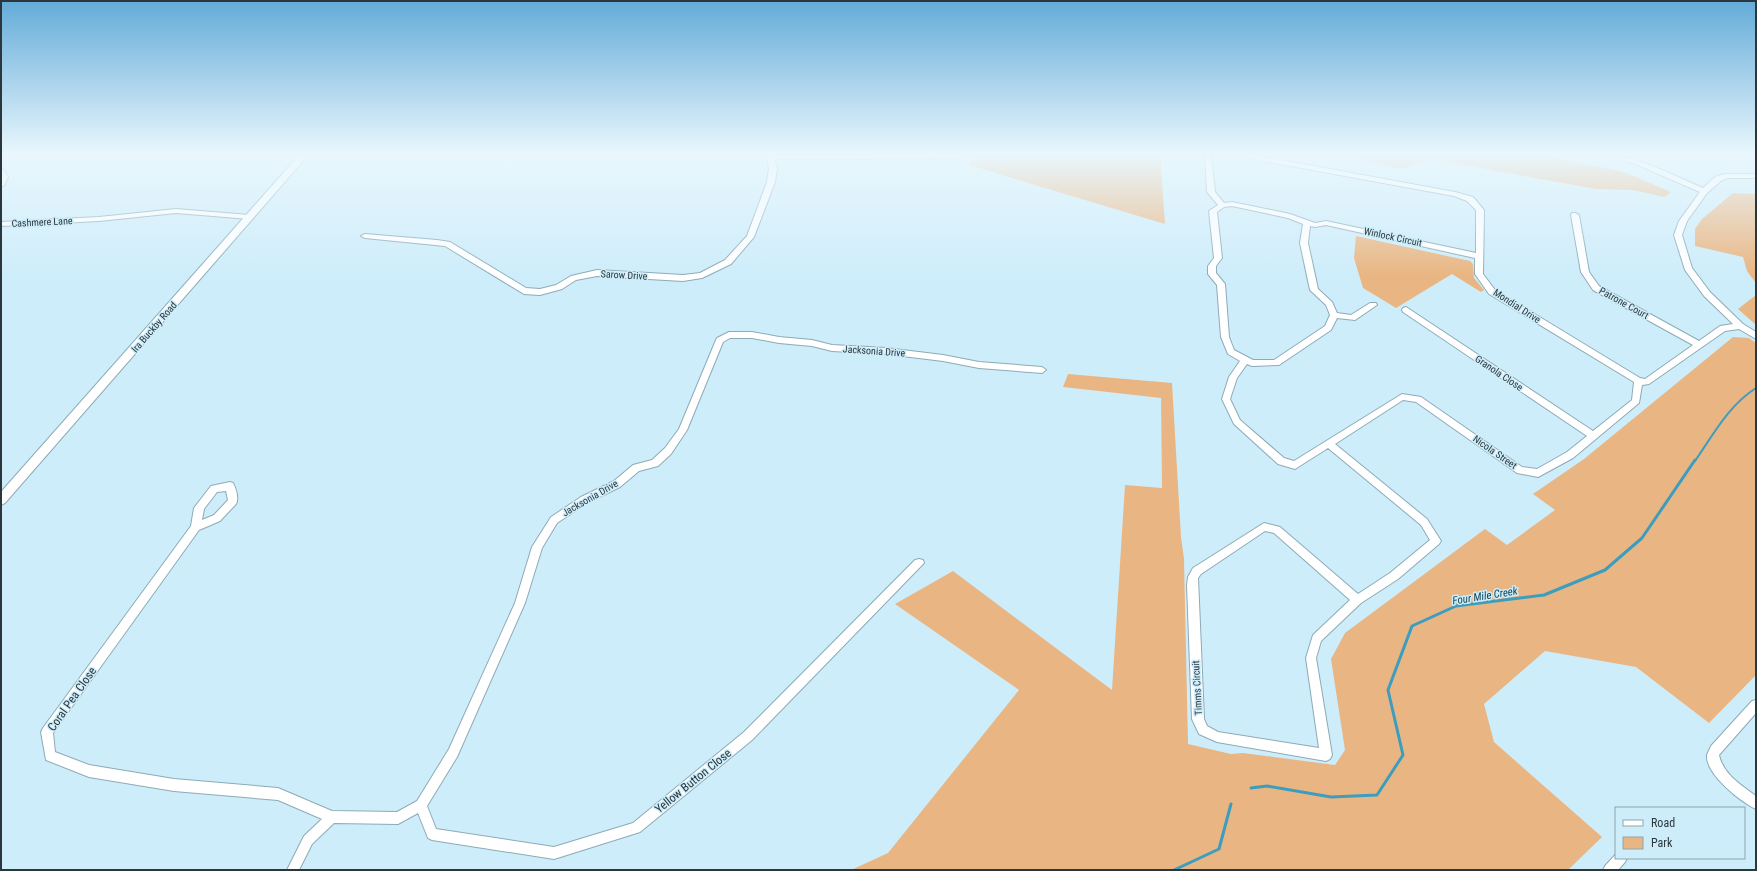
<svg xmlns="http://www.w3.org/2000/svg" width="1757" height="871" font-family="'Roboto Condensed',sans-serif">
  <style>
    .green { fill: #e9b683 }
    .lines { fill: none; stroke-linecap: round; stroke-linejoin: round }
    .stream-far1 { stroke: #3d9dbf; stroke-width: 2 }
    .stream { stroke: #3d9dbf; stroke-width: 3 }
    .minor-casing { stroke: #8daab6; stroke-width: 2 }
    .tertiary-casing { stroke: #8daab6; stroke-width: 2 }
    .minor { fill: #fff; fill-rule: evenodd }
    .tertiary { fill: #fff; fill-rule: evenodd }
    .labels { text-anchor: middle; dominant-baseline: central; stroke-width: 3; stroke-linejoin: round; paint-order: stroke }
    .street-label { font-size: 10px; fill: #2b373c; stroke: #ceedfa }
    .water-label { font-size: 11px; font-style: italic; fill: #0b4355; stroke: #ceedfa }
    .near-street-label { font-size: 12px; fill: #2b373c; stroke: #ceedfa }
  </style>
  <rect width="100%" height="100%" fill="#ceedfa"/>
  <g class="green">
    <polygon points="976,153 1096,155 1097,153 1160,153 1165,224 969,165"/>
    <polygon points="1339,153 1534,153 1624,172 1671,192 1664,197 1633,190 1596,189 1431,159 1401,169"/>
    <polygon points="1733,193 1756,194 1756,283 1747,271 1743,257 1695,246 1695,229 1702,219"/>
    <polygon points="1356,236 1470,261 1473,264 1474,278 1484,290 1481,292 1452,274 1396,308 1363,288 1354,258"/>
    <polygon points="1756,295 1756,325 1738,309"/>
    <polygon points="1733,337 1749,338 1756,343 1756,675 1709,723 1636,667 1545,651 1484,704 1494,742 1602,837 1568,870 851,870 888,853 1019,690 895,604 953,571 1112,690 1125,485 1162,488 1161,398 1063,387 1068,374 1172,383 1181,537 1184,559 1188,744 1231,754 1243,753 1335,765 1345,750 1331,659 1345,633 1485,529 1507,545 1555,510 1533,494 1584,459"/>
  </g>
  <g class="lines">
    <path class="stream-far1" d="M 1695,461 C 1713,435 1728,406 1756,388"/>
    <g class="stream">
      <polyline points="1251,788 1267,786 1331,797 1377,795 1403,755 1388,690 1412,626 1456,606 1544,595 1605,570 1642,538 1695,460"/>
      <polyline points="1174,870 1219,849 1231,804"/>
    </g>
    <defs>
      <g id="minor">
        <polygon points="766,153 773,153 773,155 963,154 966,156 963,158 774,159 777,169 775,182 754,237 731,264 702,278 683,281 597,276 576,280 562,289 540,295 524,294 445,246 365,238 361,236 365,234 437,240 450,242 526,288 540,289 556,285 571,276 597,270 683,275 700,273 725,260 747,236 767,182 769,169"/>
        <path d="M 1206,153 L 1213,153 L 1211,155 L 1215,192 L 1224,203 L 1232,202 L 1290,214 L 1315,223 L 1326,221 L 1476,253 L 1476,210 L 1467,201 L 1454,196 L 1252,159 L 1243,153 L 1251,153 L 1254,155 L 1455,192 L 1473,197 L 1484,210 L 1483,274 L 1495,290 L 1640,378 L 1645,379 L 1693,345 L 1593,290 L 1581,272 L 1571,215 L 1572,213 L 1575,213 L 1579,215 L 1589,272 L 1599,286 L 1699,341 L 1720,326 L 1733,324 L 1704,296 L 1685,270 L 1674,235 L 1679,221 L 1700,192 L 1633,163 L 1593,153 C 1632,153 1668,173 1703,188 L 1715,177 L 1724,174 L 1756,174 L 1756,178 L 1727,178 L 1721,181 L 1707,193 L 1687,221 L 1682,235 L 1692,268 L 1710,292 L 1743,324 L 1756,332 L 1756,339 L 1739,329 L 1725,331 L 1649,384 L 1642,385 L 1639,403 L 1573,458 L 1538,477 L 1517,473 L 1416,402 L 1403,400 L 1335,444 L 1427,519 L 1441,541 L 1439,544 L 1398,579 L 1361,603 L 1321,641 L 1316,658 L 1332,755 L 1330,759 L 1326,761 L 1217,742 L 1199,734 L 1192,719 L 1187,585 L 1188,577 L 1193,568 L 1264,523 L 1280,527 L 1358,594 L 1390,573 L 1430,540 L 1421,525 L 1328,448 L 1295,469 L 1278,464 L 1234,424 L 1222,399 L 1229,377 L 1240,361 L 1228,354 L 1221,337 L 1217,285 L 1208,274 L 1208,266 L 1214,258 L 1209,211 L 1218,205 L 1207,192 L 1205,155 ZM 1232,206 L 1288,218 L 1303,224 L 1300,243 L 1310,290 L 1326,305 L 1330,315 L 1325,326 L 1274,360 L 1253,360 L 1234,350 L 1229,337 L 1225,284 L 1216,273 L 1216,266 L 1222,258 L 1217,212 L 1224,207 ZM 1326,225 L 1475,258 L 1475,274 L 1489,294 L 1634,382 L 1632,400 L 1593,431 L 1406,307 L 1403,308 L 1402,310 L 1403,312 L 1587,436 L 1567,452 L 1537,469 L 1522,467 L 1421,397 L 1402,394 L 1294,461 L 1284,458 L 1240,420 L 1230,399 L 1237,378 L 1247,364 L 1252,366 L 1279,365 L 1331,330 L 1337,318 L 1355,320 L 1377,305 L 1376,303 L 1370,303 L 1351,315 L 1337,313 L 1332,302 L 1318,289 L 1308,243 L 1310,226 L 1315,227 ZM 1265,531 L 1274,533 L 1350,600 L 1313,635 L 1306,658 L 1319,748 L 1218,732 L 1207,726 L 1204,719 L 1198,578 L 1201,574 Z"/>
        <polygon points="1,169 3,169 8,177 4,186 1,186"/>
        <polygon points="176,209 250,215 254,217 250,219 176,213 99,221 1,226 1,222 99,217"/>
        <path d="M 729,332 L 752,332 L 779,337 L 812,340 L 832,345 L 886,348 L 943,355 L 979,362 L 1042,367 L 1046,370 L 1042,373 L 979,368 L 943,361 L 886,354 L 832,351 L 812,346 L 779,343 L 752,338 L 730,338 L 723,342 L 687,430 L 671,454 L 658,466 L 639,471 L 620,487 L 587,503 L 557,523 L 542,548 L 525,603 L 457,757 L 427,806 L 436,829 L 554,847 L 633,823 L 744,732 L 915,560 L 919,559 L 923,560 L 924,563 L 752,740 L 640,832 L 554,859 L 432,840 L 428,838 L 418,813 L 398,824 L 334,823 L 312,844 L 299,870 L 287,870 L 304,836 L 322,819 L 278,800 L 174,791 L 89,777 L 46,760 L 41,732 L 43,728 L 191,526 L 194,508 L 211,486 L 230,482 L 233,483 C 236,488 239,499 236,504 L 220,521 L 199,530 L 53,733 L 55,752 L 89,765 L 174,779 L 278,788 L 332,811 L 397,812 L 417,801 L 449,749 L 515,603 L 532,547 L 551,517 L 581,497 L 614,481 L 633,465 L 652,460 L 665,448 L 679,429 L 716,340 L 717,338 ZM 226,491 L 228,500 L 214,515 L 202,520 L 204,509 L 217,492 Z"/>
        <path d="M 1756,700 L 1756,713 L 1719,755 C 1723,774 1741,785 1756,796 L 1756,809 C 1741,802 1705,774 1707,755 C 1708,752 1710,749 1711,746 L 1752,701 Z"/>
        <polygon points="1616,854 1616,858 1627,858 1625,862 1618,870 1603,870 1605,866"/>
      </g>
      <polygon id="tertiary" points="301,153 310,153 5,503 1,505 1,492"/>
    </defs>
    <use href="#minor" class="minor-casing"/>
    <use href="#tertiary" class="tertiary-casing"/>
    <use href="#minor" class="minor"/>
    <use href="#tertiary" class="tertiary"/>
  </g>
  <linearGradient id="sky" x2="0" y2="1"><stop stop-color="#63abd8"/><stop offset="0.56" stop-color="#e9f7fd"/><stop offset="1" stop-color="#e9f7fd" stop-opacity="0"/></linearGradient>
  <rect width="1757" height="275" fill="url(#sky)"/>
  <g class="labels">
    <g class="street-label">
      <text transform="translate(42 222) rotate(-3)">Cashmere Lane</text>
      <text transform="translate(1393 237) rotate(12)">Winlock Circuit</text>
      <text transform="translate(624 275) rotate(3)">Sarow Drive</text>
      <text transform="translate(1624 303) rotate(29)">Patrone Court</text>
      <text transform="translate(1517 306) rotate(33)">Mondial Drive</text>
      <text transform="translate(154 327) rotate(-49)">Ira Buckby Road</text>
      <text transform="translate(874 351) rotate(4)">Jacksonia Drive</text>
      <text transform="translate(1499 373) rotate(34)">Granola Close</text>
      <text transform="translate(1495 452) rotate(35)">Nicola Street</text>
      <text transform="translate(590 498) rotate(-30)">Jacksonia Drive</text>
      <text transform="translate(1197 688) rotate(-93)">Timms Circuit</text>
    </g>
    <g class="water-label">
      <text transform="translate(1485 596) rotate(-9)">Four Mile Creek</text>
    </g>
    <g class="near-street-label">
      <text transform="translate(72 699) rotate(-55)">Coral Pea Close</text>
      <text transform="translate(693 781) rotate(-39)">Yellow Button Close</text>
    </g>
  </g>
  <rect width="1757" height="871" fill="none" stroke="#2b373c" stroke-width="4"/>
  <rect x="1615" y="807" width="130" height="52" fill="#ceedfa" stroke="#8da4ae"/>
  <rect x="1623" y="820" width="20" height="6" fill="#ffffff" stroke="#8da4ae"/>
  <text x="1651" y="827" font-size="12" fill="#2b373c">Road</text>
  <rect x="1623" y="837" width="20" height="12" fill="#e9b683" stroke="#8da4ae"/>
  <text x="1651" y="847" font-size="12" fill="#2b373c">Park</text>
</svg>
